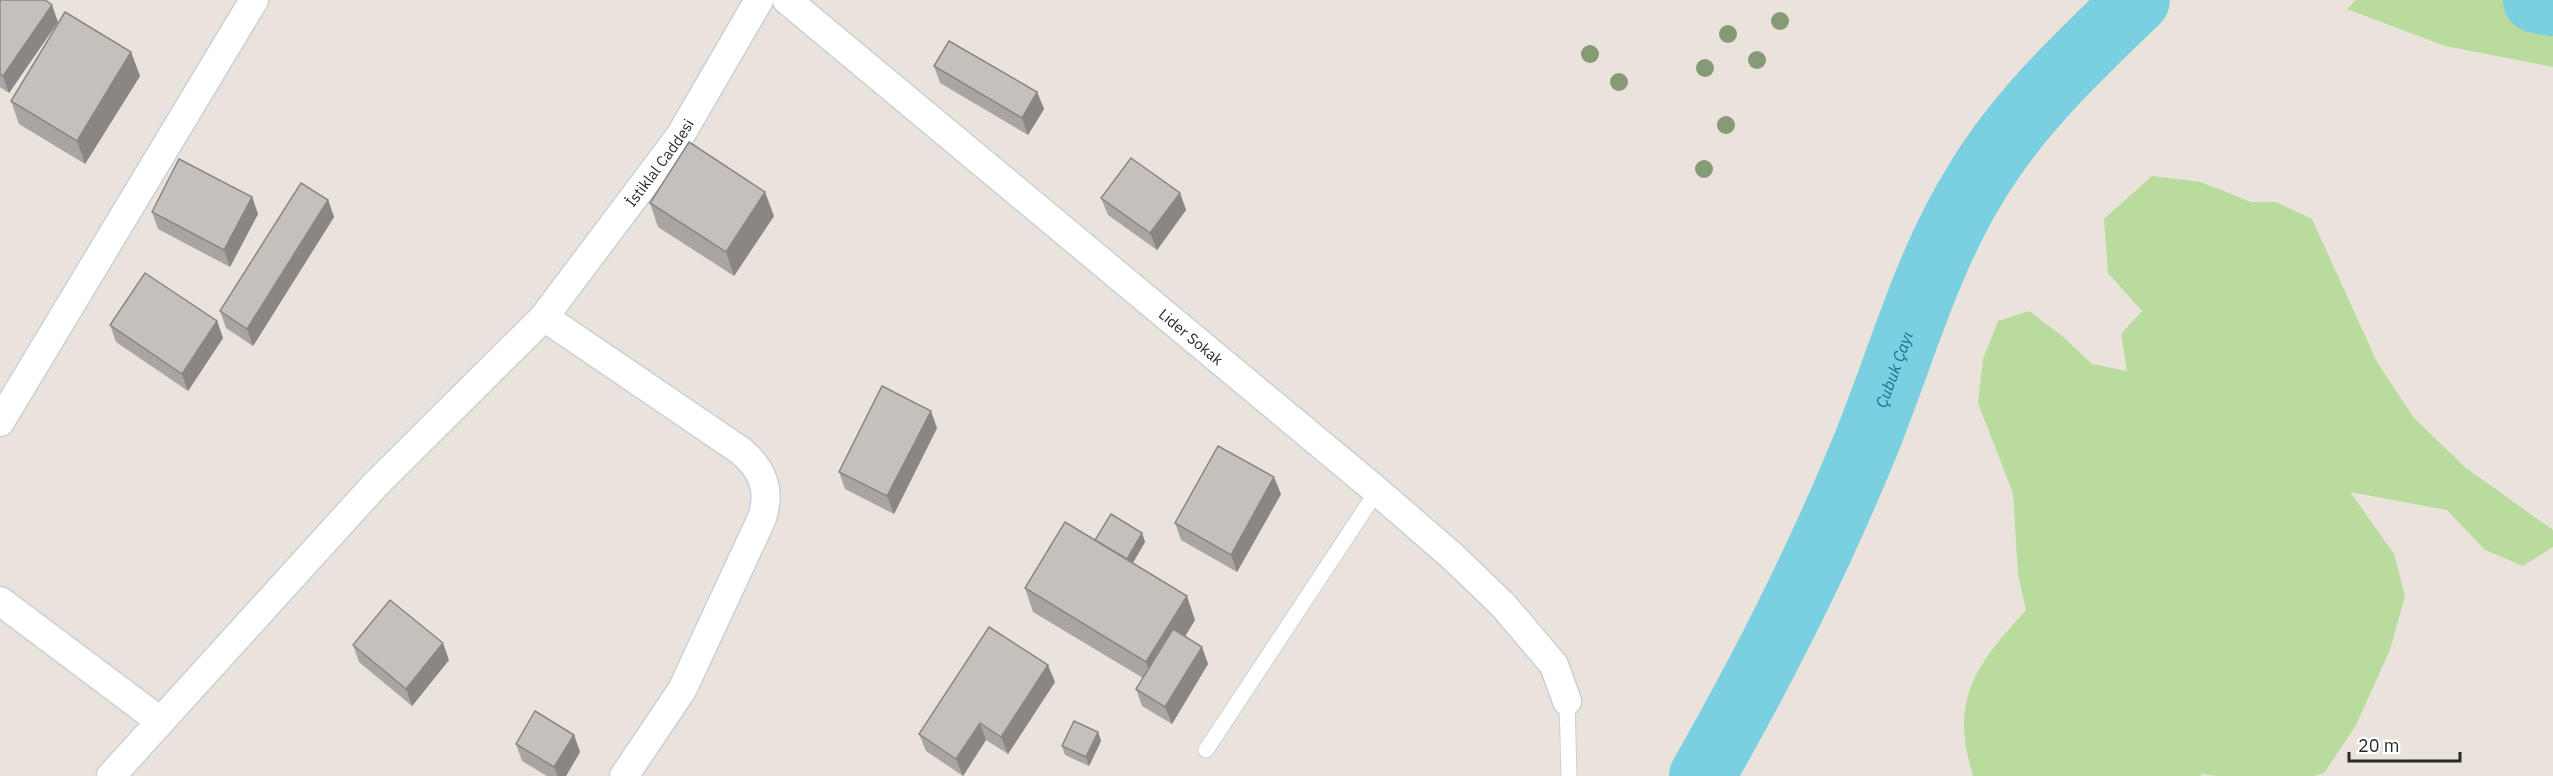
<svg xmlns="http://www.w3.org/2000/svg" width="2553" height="776" font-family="'IBM Plex Sans',sans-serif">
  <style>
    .green { fill: #b9db9e }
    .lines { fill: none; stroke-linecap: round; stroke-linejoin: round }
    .river { stroke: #7ad0e1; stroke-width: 66 }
    .service-casing { stroke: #cbcfd9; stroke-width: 17 }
    .minor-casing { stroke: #cbcfd9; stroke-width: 31 }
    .service { stroke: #fff; stroke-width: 15 }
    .minor { stroke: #fff; stroke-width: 28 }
    .tree { fill: #869a75 }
    .wall { fill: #a9a5a2 }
    .shaded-wall { fill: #8a8684 }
    .building { fill: #c5c0bc; stroke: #8a8684; stroke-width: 1.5 }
    .labels { text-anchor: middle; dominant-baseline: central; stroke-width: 5; stroke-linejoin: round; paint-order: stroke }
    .street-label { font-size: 15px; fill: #292929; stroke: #fff }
    .water-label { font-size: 16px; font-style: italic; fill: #1b6f8b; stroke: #fff }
  </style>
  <rect width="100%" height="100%" fill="#eae3dc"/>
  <g class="green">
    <polygon points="2356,0 2553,0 2553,67 2445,46 2347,9"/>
    <path d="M 2152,176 L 2201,182 L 2251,202 L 2276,202 L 2312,219 L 2377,362 L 2414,418 L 2466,468 L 2553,530 L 2553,547 L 2523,566 L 2485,550 L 2447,510 L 2350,492 L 2394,554 L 2405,596 L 2390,650 L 2355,727 L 2324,773 L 2314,776 L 2218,776 L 2201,774 L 2201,776 L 1973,776 C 1949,699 1976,665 2026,610 L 2018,575 L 2013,493 L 1978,403 L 1983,359 L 1998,321 L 2029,311 L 2062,336 L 2092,364 L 2127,371 L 2121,334 L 2142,311 L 2108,273 L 2104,219 Z"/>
  </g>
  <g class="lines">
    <g class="river">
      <polyline points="2536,0 2553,3"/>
      <path id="s1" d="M 1702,776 C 1762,671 1817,563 1863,451 C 1901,359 1925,264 1978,180 C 2020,111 2079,56 2137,0"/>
    </g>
    <defs>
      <g id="service">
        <polyline points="1567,701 1569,776"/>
        <polyline points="1206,750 1377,491"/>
      </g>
      <g id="minor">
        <path id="s2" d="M 787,0 L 1377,491 L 1452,556 L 1503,605 L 1554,665 L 1567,701"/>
        <path d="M 544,317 L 741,451 C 763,470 771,490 762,518 L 682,690 L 624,776"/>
        <polyline points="0,422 254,0"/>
        <polyline points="0,601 160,721"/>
        <path id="s3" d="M 111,776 L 375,485 L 544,317 L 680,136 L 759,0"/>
      </g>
    </defs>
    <use href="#service" class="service-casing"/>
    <use href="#minor" class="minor-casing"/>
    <use href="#service" class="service"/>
    <use href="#minor" class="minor"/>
  </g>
  <g class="tree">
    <circle cx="1780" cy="21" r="9"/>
    <circle cx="1728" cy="34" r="9"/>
    <circle cx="1590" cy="54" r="9"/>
    <circle cx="1757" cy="60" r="9"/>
    <circle cx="1705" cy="68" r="9"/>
    <circle cx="1619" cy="82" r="9"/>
    <circle cx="1726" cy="125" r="9"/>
    <circle cx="1704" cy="169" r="9"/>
  </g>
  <g class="wall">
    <polygon points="0,0 58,22 9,93 0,87"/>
    <polygon points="131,52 140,76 85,164 19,124 11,101"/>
    <polygon points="934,66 1037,92 1044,109 1028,135 940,83"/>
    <polygon points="1180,193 1186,210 1157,250 1108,215 1101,198"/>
    <polygon points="252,197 258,214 230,267 158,229 152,212"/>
    <polygon points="328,200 334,217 253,346 226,328 220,311"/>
    <polygon points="650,203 774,216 734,276 658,227"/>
    <polygon points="217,321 223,338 188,391 116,342 110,325"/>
    <polygon points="937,428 894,514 845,489 839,472"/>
    <polygon points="1281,494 1237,572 1181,540 1175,523"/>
    <polygon points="1142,533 1145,542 1133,563 1195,620 1185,636 1202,647 1208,664 1172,724 1142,706 1136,689 1143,678 1033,612 1025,588 1095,540"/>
    <polygon points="353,645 449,660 412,706 359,662"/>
    <polygon points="1055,682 1008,754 986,740 963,776 926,751 919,734"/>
    <polygon points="1098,732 1101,741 1089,766 1065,755 1062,746"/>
    <polygon points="574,735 580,752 566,776 547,776 522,761 516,744"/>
  </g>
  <g class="shaded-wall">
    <polygon points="52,5 58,22 9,93 3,76"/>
    <polygon points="131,52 140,76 85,164 77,141"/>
    <polygon points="1037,92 1044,109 1028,135 1022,118"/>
    <polygon points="765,192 774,216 734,276 726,252"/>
    <polygon points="1180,193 1186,210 1157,250 1150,233"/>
    <polygon points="252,197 258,214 230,267 224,250"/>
    <polygon points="328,200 334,217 253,346 247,329"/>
    <polygon points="217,321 223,338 188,391 182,374"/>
    <polygon points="931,411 937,428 894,514 887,496"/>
    <polygon points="1274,477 1281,494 1237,572 1231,555"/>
    <polygon points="1142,533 1145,542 1125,576 1122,567"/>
    <polygon points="1187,596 1195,620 1155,686 1146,662"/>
    <polygon points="443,643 449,660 412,706 406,689"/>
    <polygon points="1202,647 1208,664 1172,724 1165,707"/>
    <polygon points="1048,665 1055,682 1008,754 1001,737"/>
    <polygon points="980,723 986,740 963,776 956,759"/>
    <polygon points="1098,732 1101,741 1089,766 1086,757"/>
    <polygon points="574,735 580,752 566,776 558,776 554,767"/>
  </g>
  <g class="building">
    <polygon points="0,0 45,0 52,5 3,76 0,74"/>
    <polygon points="65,12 131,52 77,141 11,101"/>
    <polygon points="949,41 1037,92 1022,118 934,66"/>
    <polygon points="689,142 765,192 726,252 650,203"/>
    <polygon points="1131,158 1180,193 1150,233 1101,198"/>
    <polygon points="179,159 252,197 224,250 152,212"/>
    <polygon points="301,183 328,200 247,329 220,311"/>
    <polygon points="145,273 217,321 182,374 110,325"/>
    <polygon points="882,386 931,411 887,496 839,472"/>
    <polygon points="1218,446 1274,477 1231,555 1175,523"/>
    <polygon points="1111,514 1142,533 1127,559 1095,540"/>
    <polygon points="1065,522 1187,596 1146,662 1025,588"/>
    <polygon points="390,600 443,643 406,689 353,645"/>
    <polygon points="989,627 1048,665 1001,737 980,723 956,759 919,734"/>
    <polygon points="1173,629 1202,647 1165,707 1136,689"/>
    <polygon points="535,711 574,735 554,767 516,744"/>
    <polygon points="1074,721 1098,732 1086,757 1062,746"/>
  </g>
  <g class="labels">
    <g class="street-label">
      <text stroke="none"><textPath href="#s3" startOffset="824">İstiklal Caddesi</textPath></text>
      <text stroke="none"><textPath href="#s2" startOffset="526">Lider Sokak</textPath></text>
    </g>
    <g class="water-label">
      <text stroke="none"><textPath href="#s1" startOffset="450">Çubuk Çayı</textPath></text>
    </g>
  </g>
  <path d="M2349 752v9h111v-9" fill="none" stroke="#292929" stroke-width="3"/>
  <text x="2358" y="752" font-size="18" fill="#292929" stroke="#ffffff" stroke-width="4.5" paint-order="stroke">20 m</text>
</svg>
